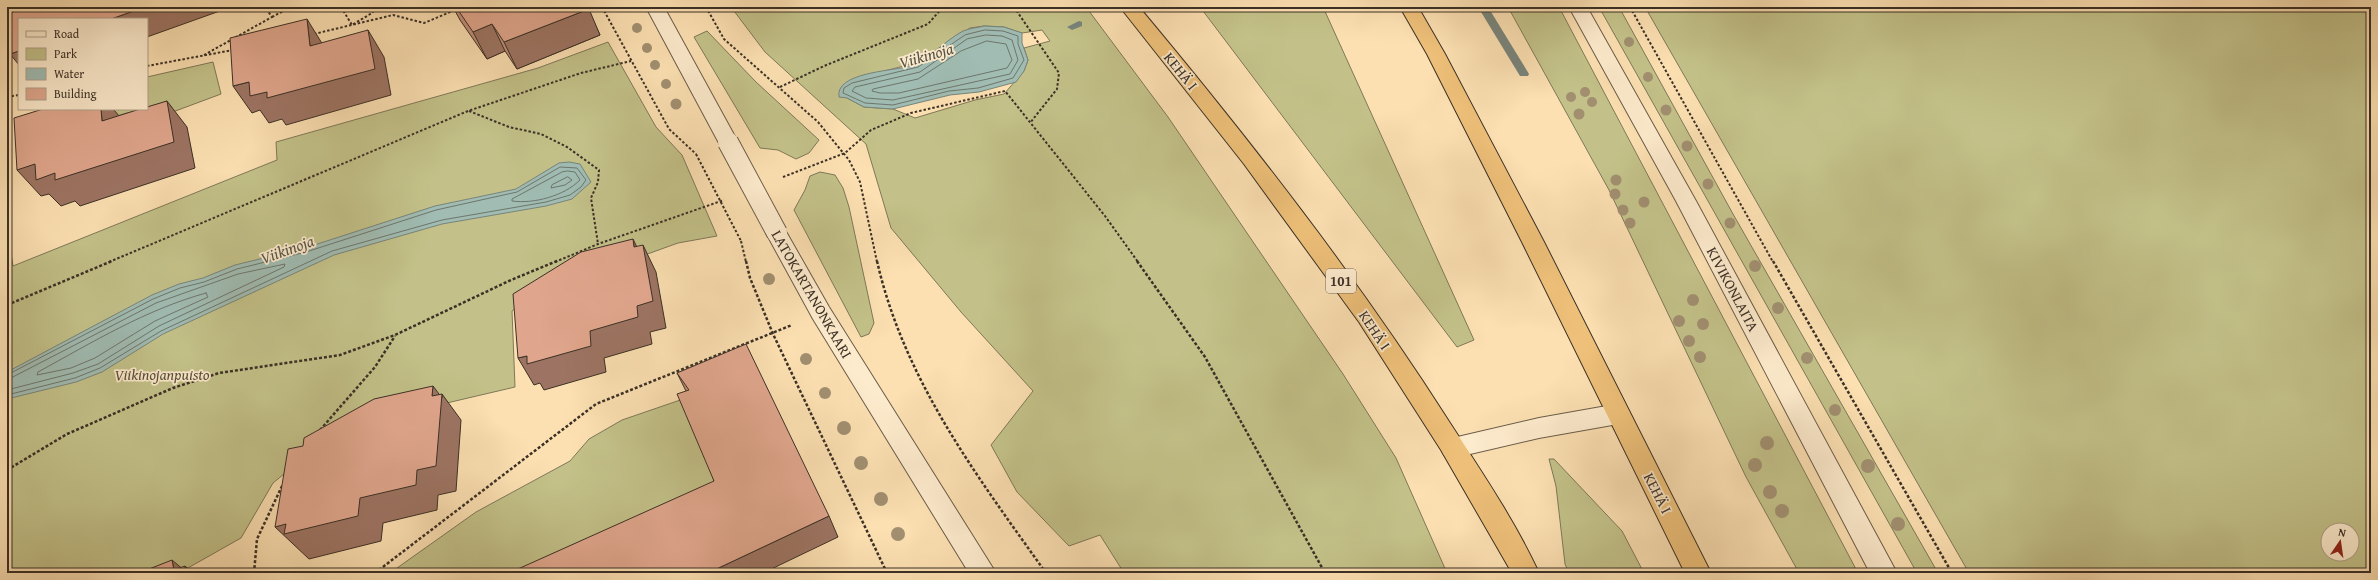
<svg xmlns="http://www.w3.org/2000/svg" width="2378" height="580" font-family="'Gentium Book Plus',serif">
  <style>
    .green { fill: #c3c189; stroke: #7f7858; fill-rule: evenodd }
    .water { fill: #a0bcb3; stroke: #78847b }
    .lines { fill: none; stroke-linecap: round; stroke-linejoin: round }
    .shore { stroke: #6e766c; stroke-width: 1 }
    .stream { fill: #78847b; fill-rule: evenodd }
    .minor-casing { stroke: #6b5c49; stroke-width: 2 }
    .highway-casing { stroke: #3b3026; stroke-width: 2 }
    .path-far1 { stroke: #3b3026; stroke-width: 2; stroke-dasharray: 2.5 2; stroke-linecap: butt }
    .path { stroke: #3b3026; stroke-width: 2.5; stroke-dasharray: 3 2; stroke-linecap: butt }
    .minor { fill: #fdebcd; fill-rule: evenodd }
    .highway { fill: #eec079; fill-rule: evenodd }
    .minor-bridge-casing { stroke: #6b5c49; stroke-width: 22; stroke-linecap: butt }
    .path-bridge { stroke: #3b3026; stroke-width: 2; stroke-dasharray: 2.5 2; stroke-linecap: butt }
    .minor-bridge { stroke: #fdebcd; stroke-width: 20 }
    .tree { fill: #a18f70 }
    .wall { fill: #c18f79; stroke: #3b3026 }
    .shaded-wall { fill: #9d7463; stroke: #3b3026 }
    .building { fill: #e0a68d; stroke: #3b3026 }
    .labels { text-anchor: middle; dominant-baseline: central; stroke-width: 3.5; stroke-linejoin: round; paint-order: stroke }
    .shield { fill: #fdebcd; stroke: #756858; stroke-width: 1 }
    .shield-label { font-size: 14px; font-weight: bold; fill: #3b3026 }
    .street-label { font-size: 15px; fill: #3b3026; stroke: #fdebcd }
    .park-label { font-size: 15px; font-style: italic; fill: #564d3a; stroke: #fdebcd }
    .water-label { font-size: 16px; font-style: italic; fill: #545349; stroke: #fdebcd }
  </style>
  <rect width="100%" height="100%" fill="#fce0b2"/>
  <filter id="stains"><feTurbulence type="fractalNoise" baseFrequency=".005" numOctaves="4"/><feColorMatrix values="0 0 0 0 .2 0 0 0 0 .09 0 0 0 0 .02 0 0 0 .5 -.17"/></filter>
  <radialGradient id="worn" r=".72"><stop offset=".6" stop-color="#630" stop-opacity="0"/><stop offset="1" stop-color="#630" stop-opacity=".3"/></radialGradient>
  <g class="green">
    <path d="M 731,7 L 1086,7 L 1168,117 L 1343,374 L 1396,458 L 1447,573 L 1124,573 L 1100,535 L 1069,546 L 1017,492 L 991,445 L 1033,391 L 961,312 L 891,228 L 866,144 L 765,52 ZM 984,26 L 1004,27 L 1022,33 L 1042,30 L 1050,41 L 1024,48 L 1028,60 L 1024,71 L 1004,94 L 975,100 L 915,118 L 893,109 L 864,107 L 847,98 L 876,73 L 916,63 L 970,28 Z"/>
    <polygon points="1200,7 1323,7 1474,340 1457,347"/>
    <polygon points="1508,7 1559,7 1858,573 1799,573 1746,477 1609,190"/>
    <polygon points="1599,7 1619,7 1733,214 1938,573 1917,573"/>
    <path d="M 1645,7 L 2371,7 L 2371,573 L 1969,573 ZM 2328,530 L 2352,530 L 2352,554 L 2328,554 Z"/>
    <polygon points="707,31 756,82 819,140 809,153 796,159 778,150 760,148 694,37"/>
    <polygon points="608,42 656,127 682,155 717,236 678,243 531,296 512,311 515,387 370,421 327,439 273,483 241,538 179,573 7,573 7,228 13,266 277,160 276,142 538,68"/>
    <polygon points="213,62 221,94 162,116 127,113 56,135 57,109 147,109 147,77"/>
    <polygon points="820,172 835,175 843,188 849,207 874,323 869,334 861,337 794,210 805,190 810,176"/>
    <polygon points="689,397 725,503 572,573 390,573 476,512 570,461 589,439 622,420"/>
    <polygon points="1549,459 1554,459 1622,531 1644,573 1569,573 1565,564 1556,486"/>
  </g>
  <g class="water">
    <path d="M 984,26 L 1004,27 L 1022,33 L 1022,43 L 1028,60 L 1024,71 L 1016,82 L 979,92 L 950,95 L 893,109 L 864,107 L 847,98 L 839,97 C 835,73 890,71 906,67 C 927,62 944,41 963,31 C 970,28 977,28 984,26 Z"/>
    <polygon points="569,162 580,164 591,182 572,199 546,206 442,224 334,255 163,334 102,372 76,382 7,399 7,372 152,295 179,284 203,278 235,265 305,248 435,206 516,189 559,163"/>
  </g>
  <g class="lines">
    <g class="shore">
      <polygon points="985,30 1003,31 1018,36 1018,44 1024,60 1013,78 978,88 949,91 893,105 865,103 843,93 844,88 852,83 918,67 965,35"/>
      <polygon points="986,35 1002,36 1012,40 1018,60 1010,74 893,100 866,98 852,91 855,87 920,72 967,39"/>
      <polygon points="987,41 1006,44 1012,60 1007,68 899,93 880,93 872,91 873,89 918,79 961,51"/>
      <path d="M 568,171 L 575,172 L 580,180 C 564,196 534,204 512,201 L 512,199 L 562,172 Z"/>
      <polygon points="568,177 572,180 565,185 551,188 552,185"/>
      <path d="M 206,293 L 208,297 L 155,321 L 95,358 L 71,368 L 37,375 L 38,372 C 93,342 145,310 206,293 Z"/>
      <polyline points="7,375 153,299 180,288 204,282 237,269 306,252 436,210 517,192 560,167 577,168 586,180 581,187 570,195 546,202 442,220 332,251 161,331 100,368 75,378 7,395"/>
      <polyline points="7,380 156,303 238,274 285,264 284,267 159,326 98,364 73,373 7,390"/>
    </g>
    <g class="stream">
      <polygon points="1478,7 1488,7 1529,74 1528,76 1520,76"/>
      <polygon points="1079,21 1082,22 1082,26 1072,30 1067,27"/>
    </g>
    <defs>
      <g id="minor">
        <polygon points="646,7 664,7 738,142 735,147 728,149 721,147"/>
        <polygon points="1569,7 1587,7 1696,201 1897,573 1870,573 1676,201"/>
        <polygon points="777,225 784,228 829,307 996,573 969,573 813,319 766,233 770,228"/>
        <polygon points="1618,404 1626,407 1630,414 1626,421 1618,424 1539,438 1453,458 1444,455 1441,448 1444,441 1453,438 1539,418"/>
      </g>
      <g id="highway">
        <path d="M 1120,7 L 1139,7 C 1250,140 1357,277 1450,423 C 1481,471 1515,521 1539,573 L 1512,573 L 1441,450 L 1359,322 L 1244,164 Z"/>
        <polygon points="1400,7 1418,7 1445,54 1544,242 1711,573 1685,573 1522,242 1427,54"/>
      </g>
    </defs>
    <use href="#minor" class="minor-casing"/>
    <use href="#highway" class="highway-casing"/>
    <g class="path-far1">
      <polyline points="341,7 352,25 372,13 377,7"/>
      <polyline points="602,7 669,129 696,154"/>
      <polyline points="706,7 724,39 818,122 849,160 860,182 877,262"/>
      <polyline points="1014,7 1059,73 1057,89 1030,123"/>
      <polyline points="1630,7 1773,262"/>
      <polyline points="272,17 291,7"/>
      <polyline points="314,34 393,15 424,23 462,7"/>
      <polyline points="204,55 272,17 265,7"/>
      <polyline points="147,66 233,50"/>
      <polyline points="780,87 824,66 928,24 943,7"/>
      <polyline points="7,97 19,95"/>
      <polyline points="469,111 509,127 541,134 567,147 599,170 598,182 591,198 598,244"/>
      <polyline points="783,177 845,153 871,130 911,113 1005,91 1105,216 1138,262"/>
      <polyline points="741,241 746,262"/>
      <polyline points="109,262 468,111 581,73 631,61"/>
      <polyline points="555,262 598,244 724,200"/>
    </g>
    <g class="path">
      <polyline points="746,261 750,278 773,334 887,573"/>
      <path d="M 877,261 C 904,380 977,476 1046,573"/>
      <polyline points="1137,261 1205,357 1325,573"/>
      <polyline points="1773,261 1952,573"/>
      <polyline points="7,305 112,261"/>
      <polyline points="320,430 375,367 395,336"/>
      <polyline points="7,470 67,434 173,388 219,373 340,355 395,335 511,280 557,261"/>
      <polyline points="254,573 257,539 283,484"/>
      <polyline points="375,573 596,404 792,325"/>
    </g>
    <use href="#minor" class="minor"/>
    <use href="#highway" class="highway"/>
    <defs>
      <polyline id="minor-bridge" points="728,142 777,233"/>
    </defs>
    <use href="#minor-bridge" class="minor-bridge-casing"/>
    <polyline class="path-bridge" points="696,154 741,241"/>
    <use href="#minor-bridge" class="minor-bridge"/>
  </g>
  <g class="tree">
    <circle cx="637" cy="28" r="5"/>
    <circle cx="1629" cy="42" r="5"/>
    <circle cx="647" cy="48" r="5"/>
    <circle cx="655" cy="65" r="5"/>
    <circle cx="1648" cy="77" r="5"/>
    <circle cx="666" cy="84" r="5"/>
    <circle cx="1585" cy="92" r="5"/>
    <circle cx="1571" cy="97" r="5"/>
    <circle cx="1592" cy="102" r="5"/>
    <circle cx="676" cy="104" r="5.5"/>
    <circle cx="1666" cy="110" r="5.5"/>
    <circle cx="1579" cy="114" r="5.5"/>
    <circle cx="1687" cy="146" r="5.5"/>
    <circle cx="1616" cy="180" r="5.5"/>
    <circle cx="1708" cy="184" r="5.5"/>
    <circle cx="1615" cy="194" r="5.5"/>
    <circle cx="1644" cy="202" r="5.5"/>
    <circle cx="1623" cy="210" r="5.5"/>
    <circle cx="1630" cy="223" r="5.5"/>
    <circle cx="1730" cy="223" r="5.5"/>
    <circle cx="1755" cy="266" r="6"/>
    <circle cx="769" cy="279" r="6"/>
    <circle cx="1693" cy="300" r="6"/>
    <circle cx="1778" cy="308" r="6"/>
    <circle cx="1679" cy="321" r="6"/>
    <circle cx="1703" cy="324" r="6"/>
    <circle cx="1689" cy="341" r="6"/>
    <circle cx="1700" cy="357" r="6"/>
    <circle cx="1807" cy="358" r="6"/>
    <circle cx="806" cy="359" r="6"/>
    <circle cx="825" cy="393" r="6"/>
    <circle cx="1835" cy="410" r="6"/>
    <circle cx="844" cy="428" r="7"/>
    <circle cx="1767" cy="443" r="7"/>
    <circle cx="861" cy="463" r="7"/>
    <circle cx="1755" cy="465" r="7"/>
    <circle cx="1868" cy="466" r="7"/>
    <circle cx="1770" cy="492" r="7"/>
    <circle cx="881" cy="499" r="7"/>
    <circle cx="1782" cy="511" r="7"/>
    <circle cx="1898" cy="524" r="7"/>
    <circle cx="898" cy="534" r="7"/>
  </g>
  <g class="wall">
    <polygon points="453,7 587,7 600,35 517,69 505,51 487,59 460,20"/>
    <polygon points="677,373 838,537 714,481 686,391"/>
  </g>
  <g class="shaded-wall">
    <polygon points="145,7 231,7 147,37 147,19 111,19"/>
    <polygon points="589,9 600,35 517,69 504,42"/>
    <polygon points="307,19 323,45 310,46"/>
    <polygon points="492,24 505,51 487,59 473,32"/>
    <polygon points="368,30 384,57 391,95 286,125 282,119 269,123 260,110 252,113 233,86 249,82 267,92"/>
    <polygon points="19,51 19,65 10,54"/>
    <polygon points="167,101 187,127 195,168 80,206 75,201 61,206 49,194 41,196 17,170"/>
    <polygon points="101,109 113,109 121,118 102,121"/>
    <polygon points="633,239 646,266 634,247"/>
    <polygon points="643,245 656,272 666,328 650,332 652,344 604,358 606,372 544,390 540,383 534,385 518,358 527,356 590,331 637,306"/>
    <polygon points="433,386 442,398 442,394 461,420 456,491 438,495 437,510 383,523 381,541 309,559 275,527 360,498 417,470 432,396"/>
    <polygon points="829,516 838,537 763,573 708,573"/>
    <polygon points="172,560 185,571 185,566 193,573 177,573 174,570"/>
  </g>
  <g class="building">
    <polygon points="27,7 145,7 111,19 19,19 19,51 10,54 7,46 7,14"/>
    <polygon points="456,7 587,7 589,9 504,42 492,24 473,32"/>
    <polygon points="307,19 310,46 368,30 375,69 267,98 267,92 250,96 249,82 233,86 230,38"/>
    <polygon points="167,101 174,142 55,180 55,173 36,180 35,164 17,170 14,118 43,109 101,109 102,121 140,109 147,109 147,107"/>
    <polygon points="633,239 634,247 643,245 653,301 637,306 638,317 590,331 591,346 527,364 527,356 518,358 513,294 581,252"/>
    <polygon points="746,344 829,516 708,573 509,573 714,481 677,394 689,390 677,373"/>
    <polygon points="433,386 432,396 442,394 436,466 417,470 416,485 360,498 358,516 284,534 286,524 275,527 288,449 303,446 304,438 374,399"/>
    <polygon points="172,560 174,570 185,566 185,573 139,573"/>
  </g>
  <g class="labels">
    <rect class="shield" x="1326" y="269" width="30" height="24" rx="3"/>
    <g class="shield-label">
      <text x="1341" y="281">101</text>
    </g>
    <g class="street-label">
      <text transform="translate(1181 71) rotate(51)">KEHÄ I</text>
      <text transform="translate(1733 289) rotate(62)">KIVIKONLAITA</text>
      <text transform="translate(812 294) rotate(60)">LATOKARTANONKAARI</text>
      <text transform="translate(1375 330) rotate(56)">KEHÄ I</text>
      <text transform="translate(1658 493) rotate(63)">KEHÄ I</text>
    </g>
    <g class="park-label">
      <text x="162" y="374">Viikinojanpuisto</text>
    </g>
    <g class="water-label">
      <text transform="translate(926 55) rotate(-16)">Viikinoja</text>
      <text transform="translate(287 249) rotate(-20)">Viikinoja</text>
    </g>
  </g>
  <rect width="2378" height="580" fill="none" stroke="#fce0b2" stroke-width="24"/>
  <rect x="8" y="8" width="2362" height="564" fill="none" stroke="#3b3026" stroke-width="2"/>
  <rect x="12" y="12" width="2354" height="556" fill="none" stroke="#3b3026"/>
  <rect x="18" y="18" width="130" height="92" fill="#fdebcd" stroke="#afa08a"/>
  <rect x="26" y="31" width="20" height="6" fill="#fdebcd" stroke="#afa08a"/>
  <text x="54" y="38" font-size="12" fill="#3b3026">Road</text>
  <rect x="26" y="48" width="20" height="12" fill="#c3c189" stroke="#afa08a"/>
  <text x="54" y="58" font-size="12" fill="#3b3026">Park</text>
  <rect x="26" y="68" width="20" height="12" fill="#a0bcb3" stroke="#afa08a"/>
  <text x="54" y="78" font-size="12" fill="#3b3026">Water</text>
  <rect x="26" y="88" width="20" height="12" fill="#e0a68d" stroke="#afa08a"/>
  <text x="54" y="98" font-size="12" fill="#3b3026">Building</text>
  <g transform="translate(2340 542) rotate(13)"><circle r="19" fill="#fdebcd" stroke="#afa08a"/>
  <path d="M0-3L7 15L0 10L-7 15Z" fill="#8f2418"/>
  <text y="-6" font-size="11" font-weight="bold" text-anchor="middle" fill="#3b3026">N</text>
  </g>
  <rect width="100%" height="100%" filter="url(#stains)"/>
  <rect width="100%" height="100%" fill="url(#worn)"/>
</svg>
